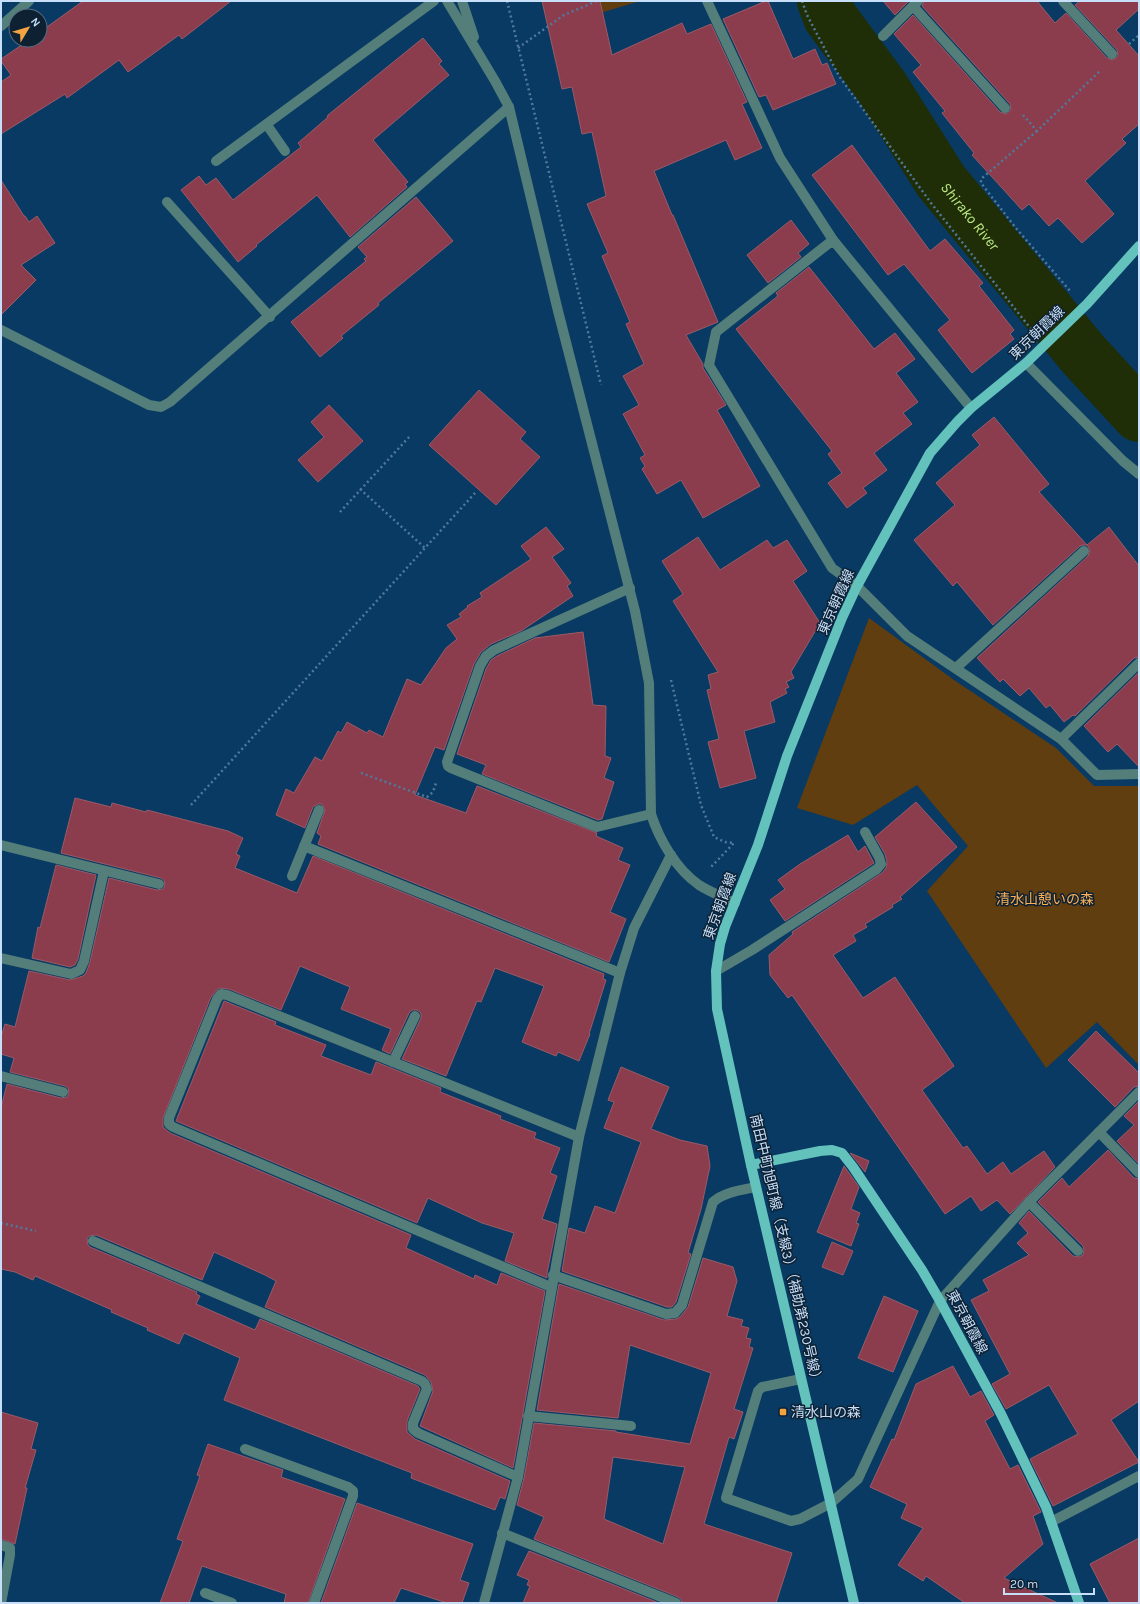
<svg xmlns="http://www.w3.org/2000/svg" width="1140" height="1604" font-family="Karla,'Noto Sans JP',sans-serif">
  <style>
    .green { fill: #603e10 }
    .lines { fill: none; stroke-linecap: round; stroke-linejoin: round }
    .river { stroke: #1f2e07; stroke-width: 54 }
    .building { fill: #8b3d4d; stroke: #9b5a66; fill-rule: evenodd }
    .path { stroke: #51799c; stroke-width: 2.5; stroke-dasharray: 2 3; stroke-linecap: butt }
    .minor { stroke: #537e7a; stroke-width: 10 }
    .major { stroke: #63c2bb; stroke-width: 10 }
    .poi-dot { fill: #f3a442; stroke: #0e2133; stroke-width: 1.5 }
    .labels { text-anchor: middle; dominant-baseline: central; stroke-width: 3; stroke-linejoin: round; paint-order: stroke }
    .street-label { font-size: 14px; fill: #c7dff8; stroke: #0e2133 }
    .park-label { font-size: 14px; fill: #fcb156; stroke: #0e2133 }
    .poi-label { font-size: 14px; fill: #c7dff8; stroke: #0e2133; text-anchor: start }
    .water-label { font-size: 15px; font-style: italic; fill: #bce984; stroke: #0e2133 }
  </style>
  <rect width="100%" height="100%" fill="#083a63"/>
  <g class="green">
    <polygon points="593,1 640,1 597,14"/>
    <polygon points="869,618 954,680 1056,748 1094,786 1139,786 1139,1065 1097,1022 1046,1068 927,891 968,846 917,785 853,825 797,808"/>
  </g>
  <g class="lines">
    <path class="river" id="s1" d="M 824,1 L 830,17 L 881,86 L 941,181 L 1082,353 L 1139,415"/>
  </g>
  <g class="building">
    <polygon points="83,1 231,1 182,39 179,35 128,72 119,60 67,98 65,94 1,134 1,82 11,75 1,61 1,59 29,40 40,40 40,32"/>
    <polygon points="542,1 600,1 612,55 682,23 687,34 711,24 747,102 742,104 762,148 735,160 726,140 654,171 672,215 673,215 718,322 686,335 703,364 703,368 726,405 717,410 760,486 703,518 681,480 657,494 642,469 645,466 640,458 645,455 623,414 639,405 623,376 644,364 626,324 630,322 602,256 608,253 587,204 606,196 592,132 582,134 572,87 562,89"/>
    <polygon points="766,1 768,1 793,59 815,49 822,65 827,63 836,84 773,110 766,95 759,97 723,19"/>
    <polygon points="883,1 909,1 895,15"/>
    <polygon points="924,1 1037,1 1055,23 1066,13 1107,58 1113,60 1118,56 1117,50 1075,5 1080,1 1139,1 1139,9 1116,30 1139,56 1139,124 1122,139 1126,143 1085,181 1114,214 1082,243 1058,218 1049,226 1029,204 1022,210 972,155 974,153 942,113 945,111 913,72 921,65 894,34 913,15 1000,112 1006,114 1011,110 1010,104 922,6"/>
    <polygon points="423,38 442,61 439,64 449,75 373,140 408,182 405,184 407,187 350,237 317,195 256,245 257,246 238,262 181,190 199,176 206,185 216,178 233,200 301,147 298,143 327,118 328,115"/>
    <polygon points="852,145 930,251 945,239 983,283 979,286 1014,330 1010,334 1014,339 972,373 938,330 950,320 904,264 888,275 812,175"/>
    <polygon points="1,180 24,216 25,216 29,222 37,216 55,243 21,265 36,280 1,315"/>
    <polygon points="416,197 453,241 378,303 379,305 341,336 343,338 320,357 291,322 366,261 364,259 367,257 358,247"/>
    <polygon points="791,220 809,244 798,253 801,257 768,283 747,255"/>
    <polygon points="809,267 874,349 895,333 915,359 896,373 918,402 903,413 912,424 874,453 887,470 863,488 867,493 847,508 828,483 842,473 828,454 832,451 736,329 778,296 776,293"/>
    <polygon points="479,390 526,432 520,439 540,457 496,505 429,445"/>
    <polygon points="329,405 363,441 318,482 298,460 324,437 311,422"/>
    <polygon points="994,417 1049,484 1039,492 1087,545 1083,545 1080,546 993,625 957,582 953,586 914,540 955,505 936,483 980,445 972,435"/>
    <polygon points="546,527 564,549 552,557 571,583 567,586 573,596 521,631 491,644 481,652 474,664 444,750 435,747 415,795 466,813 477,786 597,833 596,836 623,848 618,860 630,865 610,912 626,919 609,962 318,844 321,836 317,833 325,810 322,804 318,804 313,807 305,828 276,815 286,789 294,793 315,757 322,761 338,731 341,733 347,722 367,733 369,730 383,737 407,679 421,685 446,648 457,639 447,625 461,617 459,614 468,607 467,606 482,597 480,593 531,559 521,546"/>
    <polygon points="1109,527 1139,566 1139,657 1134,658 1075,716 1073,715 1064,722 1050,705 1046,708 1029,688 1020,696 1003,679 1000,682 977,658 1088,556 1090,550 1087,545"/>
    <polygon points="698,537 720,570 767,540 773,548 787,540 807,571 793,581 820,623 791,672 794,678 786,682 789,687 785,689 787,693 770,702 775,722 744,731 756,778 720,788 708,742 719,739 707,690 711,689 708,675 718,672 673,601 683,594 662,561"/>
    <polygon points="583,632 593,705 606,706 605,756 611,758 604,778 614,782 602,819 598,820 482,774 486,765 457,754 486,669 491,660 497,656 535,638"/>
    <polygon points="1139,672 1139,767 1117,744 1108,752 1084,726"/>
    <polygon points="75,798 111,807 112,803 146,812 147,810 228,831 243,838 236,854 240,856 235,868 297,893 313,856 604,974 603,979 606,980 589,1034 590,1034 579,1061 558,1052 556,1056 522,1042 544,986 495,968 481,1002 477,1001 446,1076 402,1059 421,1018 421,1013 417,1010 412,1010 409,1013 390,1054 382,1050 391,1029 341,1009 350,987 300,966 281,1010 229,989 219,988 211,997 163,1118 163,1127 170,1133 411,1235 406,1248 474,1279 475,1275 497,1285 501,1273 545,1291 513,1468 420,1426 433,1391 431,1382 425,1375 265,1307 276,1281 265,1275 214,1252 202,1280 96,1235 89,1236 87,1239 88,1245 90,1247 197,1292 196,1294 200,1296 196,1304 255,1330 260,1319 418,1386 420,1389 407,1421 407,1432 415,1439 510,1481 505,1499 500,1497 495,1510 411,1478 412,1473 224,1400 240,1358 184,1333 179,1344 147,1330 148,1328 111,1312 112,1310 35,1276 33,1280 15,1272 1,1269 1,1108 7,1084 61,1098 67,1097 69,1093 68,1088 65,1086 10,1072 14,1058 1,1054 1,1037 5,1024 15,1027 29,971 70,980 83,976 86,973 90,962 109,878 157,890 163,889 165,885 164,880 161,878 61,853"/>
    <polygon points="916,802 957,847 900,897 902,899 892,905 893,907 865,924 867,927 853,935 856,941 833,955 863,998 895,977 954,1066 922,1090 963,1148 967,1146 987,1174 1003,1162 1011,1174 1044,1151 1055,1167 1010,1214 997,1200 981,1211 971,1196 945,1214 792,995 788,998 770,975 769,955 793,934 792,932 882,873 886,868 887,862 885,854 875,837"/>
    <polygon points="848,835 858,852 865,846 874,863 785,921 770,900 785,889 778,880 800,864"/>
    <polygon points="56,865 96,875 78,959 75,965 70,967 32,958 38,927 40,928"/>
    <polygon points="224,1001 276,1022 275,1025 326,1045 321,1056 371,1075 376,1062 441,1088 440,1092 501,1116 500,1119 536,1133 534,1138 560,1148 550,1173 557,1176 542,1219 557,1224 547,1273 547,1278 505,1261 514,1233 482,1223 428,1198 417,1223 176,1121"/>
    <polygon points="1096,1031 1139,1073 1139,1086 1134,1087 1115,1107 1068,1060"/>
    <polygon points="621,1067 669,1087 651,1129 680,1140 707,1146 710,1166 701,1209 688,1253 691,1254 676,1302 672,1307 667,1307 562,1271 569,1228 585,1233 595,1206 615,1213 641,1142 604,1128 614,1102 608,1100"/>
    <polygon points="1139,1101 1139,1164 1117,1141 1134,1125 1124,1116"/>
    <polygon points="1108,1150 1134,1178 1139,1179 1139,1401 1111,1420 1139,1462 1053,1506 1030,1459 1078,1434 1049,1385 1006,1409 992,1384 1010,1374 971,1300 989,1291 983,1280 1029,1255 1017,1243 1028,1233 1019,1223 1029,1211 1073,1256 1079,1257 1083,1255 1084,1250 1083,1246 1038,1202 1062,1178 1069,1187"/>
    <polygon points="850,1153 869,1161 865,1172 858,1163"/>
    <polygon points="844,1166 859,1187 851,1209 860,1213 856,1223 859,1224 851,1246 817,1232"/>
    <polygon points="832,1242 853,1251 843,1275 822,1267"/>
    <path d="M 703,1258 L 733,1267 L 737,1281 L 727,1316 L 743,1320 L 741,1326 L 749,1328 L 746,1338 L 751,1339 L 749,1347 L 753,1348 L 734,1409 L 743,1412 L 734,1439 L 729,1437 L 704,1524 L 792,1553 L 776,1603 L 682,1603 L 681,1599 L 678,1597 L 534,1539 L 544,1517 L 517,1505 L 524,1478 L 534,1423 L 616,1431 L 616,1432 L 690,1444 L 711,1373 L 630,1345 L 618,1418 L 537,1410 L 559,1284 L 664,1320 L 676,1319 L 680,1317 L 688,1307 ZM 613,1457 L 685,1467 L 663,1544 L 604,1519 Z"/>
    <polygon points="884,1296 918,1311 893,1372 858,1358"/>
    <polygon points="953,1366 970,1397 981,1391 994,1415 985,1421 1010,1469 1018,1465 1041,1512 1033,1516 1043,1544 1004,1578 1058,1603 965,1603 926,1576 923,1581 898,1565 923,1528 901,1518 907,1504 870,1487 892,1439 894,1440 916,1384"/>
    <polygon points="1,1412 38,1423 31,1449 36,1450 25,1488 27,1488 15,1544 1,1539"/>
    <polygon points="208,1444 283,1470 281,1477 345,1499 308,1603 284,1603 286,1594 202,1566 189,1603 160,1603 183,1541 177,1539 200,1476 197,1475"/>
    <polygon points="357,1503 473,1544 460,1580 469,1583 462,1603 447,1603 401,1588 394,1603 321,1603"/>
    <polygon points="1139,1538 1139,1603 1110,1603 1090,1564"/>
    <polygon points="529,1551 659,1603 523,1603 530,1586 527,1585 529,1580 517,1575"/>
  </g>
  <g class="lines">
    <g class="path">
      <polyline points="507,1 601,385"/>
      <polyline points="802,1 807,15 839,76 931,203 1031,329"/>
      <polyline points="1129,44 1139,35"/>
      <polyline points="518,48 564,15 597,1"/>
      <polyline points="1023,115 1037,131 1100,71"/>
      <polyline points="1037,131 981,179 981,183 1015,227 1071,292"/>
      <polyline points="360,489 425,548"/>
      <polyline points="340,512 410,436"/>
      <polyline points="671,680 701,805 714,837 725,842 734,843 711,867"/>
      <polyline points="361,773 427,797 433,792 436,783"/>
      <polyline points="191,805 475,493"/>
      <polyline points="1,1223 36,1231"/>
    </g>
    <g class="minor">
      <path d="M 447,1 L 495,81 L 509,107 L 558,311 L 635,611 L 649,683 L 651,814 C 659,839 676,869 699,885 C 710,892 723,897 735,903"/>
      <polyline points="462,1 474,37"/>
      <polyline points="707,1 780,158 833,240"/>
      <polyline points="1063,1 1112,54"/>
      <polyline points="913,6 1005,108"/>
      <polyline points="1,26 29,1"/>
      <polyline points="883,36 918,1"/>
      <polyline points="267,125 285,151"/>
      <polyline points="216,161 434,1"/>
      <polyline points="167,202 270,317"/>
      <polyline points="1,330 149,405 161,407 170,402 509,107"/>
      <polyline points="1026,363 1123,461 1139,474"/>
      <polyline points="971,408 833,240 716,332 709,365 832,568 857,586 907,636 1061,739 1097,775 1139,774"/>
      <polyline points="630,588 494,650 486,656 480,666 447,762 448,766 451,768 597,827 651,814"/>
      <polyline points="956,668 1084,551"/>
      <polyline points="1061,739 1139,663"/>
      <polyline points="1,845 159,884"/>
      <polyline points="304,846 620,973"/>
      <polyline points="292,876 319,810"/>
      <polyline points="1,958 71,974 80,970 84,961 104,871"/>
      <polyline points="716,971 752,950 877,869 881,864 879,857 865,832"/>
      <polyline points="393,1062 415,1016"/>
      <polyline points="1,1076 63,1092"/>
      <polyline points="1099,1132 1139,1173"/>
      <polyline points="1029,1202 1078,1251"/>
      <polyline points="93,1241 422,1381 425,1384 427,1389 413,1423 413,1429 418,1433 518,1477"/>
      <path d="M 553,1275 L 666,1314 L 675,1313 L 682,1305 L 713,1202 C 724,1192 742,1190 756,1187"/>
      <polyline points="551,1287 173,1127 169,1124 169,1118 217,999 221,994 227,995 579,1137"/>
      <polyline points="801,1379 762,1387 758,1391 726,1498 791,1521 800,1519 831,1503 858,1479 940,1301 1029,1202 1139,1092"/>
      <polyline points="528,1416 631,1426"/>
      <polyline points="245,1449 348,1487 353,1491 353,1496 314,1603"/>
      <polyline points="1051,1522 1139,1476"/>
      <polyline points="502,1533 676,1603"/>
      <polyline points="1,1545 10,1548 10,1555 1,1603"/>
      <polyline points="205,1593 232,1603"/>
      <polyline points="484,1603 518,1477 579,1137 620,973 634,928 671,855"/>
    </g>
    <g class="major">
      <polyline points="751,1165 820,1151 832,1150 842,1153 853,1167 922,1270 940,1301 1001,1414 1046,1507 1079,1603"/>
      <polyline points="854,1603 751,1165 717,1009 716,971 720,944 725,927 758,845 787,756 842,618 857,586 930,453 957,422 971,408 1026,363 1087,304 1139,246"/>
    </g>
  </g>
  <rect class="poi-dot" x="779" y="1408" width="8" height="8" rx="2"/>
  <g class="labels">
    <g class="street-label">
      <text transform="translate(1037 333) rotate(-44)">東京朝霞線</text>
      <text transform="translate(836 602) rotate(-66)">東京朝霞線</text>
      <text transform="translate(720 906) rotate(-70)">東京朝霞線</text>
      <text transform="translate(786 1250) rotate(77)">南田中町旭町線（支線3）（補助第230号線）</text>
      <text transform="translate(967 1322) rotate(62)">東京朝霞線</text>
    </g>
    <g class="park-label">
      <text x="1045" y="899">清水山憩いの森</text>
    </g>
    <g class="poi-label">
      <text x="791" y="1412">清水山の森</text>
    </g>
    <g class="water-label">
      <text stroke="none"><textPath href="#s1" startOffset="261">Shirako River</textPath></text>
    </g>
  </g>
  <rect width="1140" height="1604" fill="none" stroke="#c7dff8" stroke-width="4"/>
  <g transform="translate(28 28) rotate(52)"><circle r="19" fill="#0e2133" stroke="#586d82"/>
  <path d="M0-3L7 15L0 10L-7 15Z" fill="#f3a442"/>
  <text y="-6" font-size="11" font-weight="bold" text-anchor="middle" fill="#c7dff8">N</text>
  </g>
  <path d="M1004 1588v6h90v-6" fill="none" stroke="#c7dff8" stroke-width="2"/>
  <text x="1010" y="1588" font-size="12" fill="#c7dff8" stroke="#0e2133" stroke-width="3" paint-order="stroke">20 m</text>
</svg>
